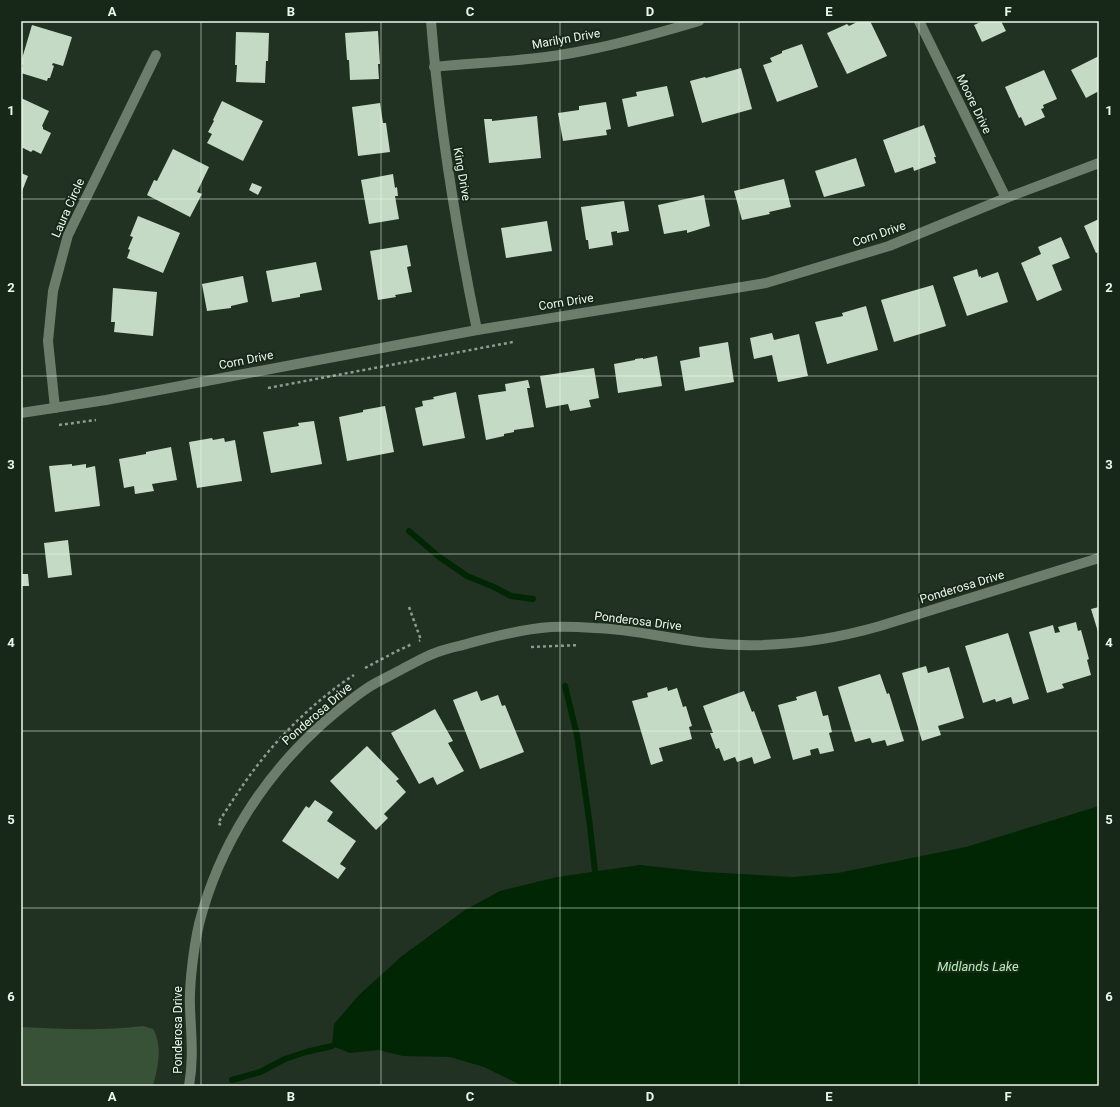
<svg xmlns="http://www.w3.org/2000/svg" width="1120" height="1107" font-family="Roboto,sans-serif">
  <style>
    .green { fill: #375237 }
    .water { fill: #002604 }
    .lines { fill: none; stroke-linecap: round; stroke-linejoin: round }
    .stream { stroke: #002604; stroke-width: 6 }
    .building { fill: #c5dac5 }
    .path { stroke: #8e9c8f; stroke-width: 2.5; stroke-dasharray: 3 3; stroke-linecap: butt }
    .minor { stroke: #6c7d6b; stroke-width: 10 }
    .grid { fill: none; stroke: #ecf7ec; stroke-width: 1; stroke-opacity: 0.55 }
    .labels { text-anchor: middle; dominant-baseline: central; stroke-width: 4; stroke-linejoin: round; paint-order: stroke }
    .street-label { font-size: 12px; fill: #ecf7ec; stroke: #182818 }
    .water-label { font-size: 13px; font-style: italic; fill: #b2efb3; stroke: #182818 }
    .neatline { fill: none; stroke: #ecf7ec; stroke-width: 1.5 }
    .grid-label { font-size: 13px; text-anchor: middle; font-weight: bold; fill: #ecf7ec }
  </style>
  <rect width="100%" height="100%" fill="#213222"/>
  <path class="green" d="M 143,1026 L 153,1029 C 163,1045 158,1068 153,1086 L 21,1086 L 21,1027 C 62,1029 102,1031 143,1026 Z"/>
  <polygon class="water" points="1099,806 1099,1086 523,1086 484,1067 450,1057 403,1056 379,1050 350,1053 332,1046 334,1024 359,995 402,956 465,910 500,891 557,877 640,865 704,872 793,877 838,873 966,847"/>
  <g class="lines">
    <g class="stream">
      <polyline points="409,531 438,556 467,576 494,587 511,596 533,599"/>
      <polyline points="565,686 577,735 590,826 595,872"/>
      <polyline points="232,1080 260,1072 285,1059 306,1052 332,1046"/>
    </g>
  </g>
  <g class="building">
    <polygon points="859,21 870,21 887,56 847,74 827,33 847,24 849,26"/>
    <polygon points="983,21 1001,21 1006,31 982,42 974,25"/>
    <polygon points="32,25 72,37 63,66 53,63 52,65 54,66 50,78 48,78 47,81 21,73 23,65 21,64 21,62"/>
    <polygon points="378,31 380,64 378,64 379,79 350,80 349,60 347,60 345,33"/>
    <polygon points="236,32 269,33 268,61 266,61 265,83 236,82 237,65 235,65"/>
    <polygon points="802,44 818,87 777,102 763,65 772,62 770,58 782,53 782,51"/>
    <polygon points="1099,56 1099,91 1086,98 1071,70"/>
    <polygon points="741,68 752,109 702,123 690,81 705,77 706,78"/>
    <polygon points="1044,70 1057,99 1043,105 1044,108 1041,109 1045,117 1025,126 1021,117 1019,118 1005,87"/>
    <polygon points="667,86 674,116 628,127 622,99 637,96 636,92"/>
    <polygon points="21,98 49,111 42,126 43,127 43,129 51,133 41,154 33,150 31,152 21,147"/>
    <polygon points="222,101 263,121 243,161 207,143 212,134 208,132 214,121 213,120"/>
    <polygon points="606,102 611,129 606,130 607,135 563,141 558,113 579,110 579,106"/>
    <polygon points="380,103 383,123 386,123 390,152 358,156 352,107"/>
    <polygon points="537,116 541,158 489,163 484,119 492,119 492,121"/>
    <polygon points="924,125 936,157 934,157 936,163 914,171 913,167 895,173 883,140"/>
    <polygon points="173,149 209,167 197,192 202,194 190,217 147,195 154,180 157,181"/>
    <polygon points="856,158 865,186 824,197 815,171"/>
    <polygon points="21,173 28,176 21,194"/>
    <polygon points="393,174 395,188 397,187 398,196 395,196 399,219 369,224 361,180"/>
    <polygon points="784,179 791,207 769,212 770,214 742,220 734,191"/>
    <polygon points="252,183 262,187 258,195 249,190"/>
    <polygon points="704,195 710,226 687,233 687,230 664,234 658,205"/>
    <polygon points="624,201 629,231 617,233 617,231 611,232 613,245 589,249 588,240 586,240 581,207"/>
    <polygon points="138,216 180,233 163,273 127,258 130,250 128,249 133,237 130,236"/>
    <polygon points="1099,219 1099,252 1096,253 1084,226"/>
    <polygon points="547,221 552,251 506,258 501,228"/>
    <polygon points="1061,237 1070,258 1052,265 1062,290 1037,301 1021,263 1041,254 1038,247"/>
    <polygon points="407,245 411,266 407,267 412,292 395,295 396,297 378,300 370,251"/>
    <polygon points="316,262 322,290 300,294 300,297 272,302 266,271"/>
    <polygon points="977,269 979,277 981,276 981,278 998,272 1008,302 967,316 953,277"/>
    <polygon points="243,276 248,302 231,306 231,308 207,311 202,284"/>
    <polygon points="933,285 946,326 894,342 881,300"/>
    <polygon points="113,288 157,292 153,336 114,332 115,322 111,322"/>
    <polygon points="866,306 878,350 827,364 815,322 843,316 842,313"/>
    <polygon points="772,333 774,340 799,334 808,376 778,382 772,355 754,359 750,338"/>
    <polygon points="728,342 734,382 685,391 680,361 700,357 699,347"/>
    <polygon points="657,356 662,386 618,393 614,364 635,360 635,359 643,358 643,359"/>
    <polygon points="594,368 599,398 589,400 591,407 570,411 568,404 546,408 540,376"/>
    <polygon points="528,380 530,388 527,388 534,427 514,430 514,432 504,434 504,436 486,440 478,395 506,391 505,384"/>
    <polygon points="456,392 465,438 423,446 415,408 423,406 422,401 434,399 433,397"/>
    <polygon points="385,406 394,452 347,461 339,417 363,412 363,410"/>
    <polygon points="314,421 322,464 271,473 263,432 299,426 298,423"/>
    <polygon points="212,438 213,440 224,438 225,442 235,440 242,481 197,488 189,442"/>
    <polygon points="171,447 177,480 152,484 154,491 135,494 134,486 124,488 119,459 146,454 146,452"/>
    <polygon points="72,464 72,466 86,464 86,468 95,466 100,506 55,512 49,466"/>
    <polygon points="68,540 72,575 48,578 44,543"/>
    <polygon points="21,574 28,574 29,586 21,586"/>
    <polygon points="1099,607 1099,635 1091,609"/>
    <polygon points="1076,622 1078,631 1081,630 1089,659 1087,660 1091,675 1062,684 1064,688 1047,693 1029,632 1053,625 1055,633 1060,632 1058,627"/>
    <polygon points="1008,633 1029,699 1013,704 1011,697 996,702 995,699 983,703 965,646"/>
    <polygon points="926,666 928,673 949,667 964,718 938,726 941,735 922,741 902,673"/>
    <polygon points="880,674 887,694 889,693 904,741 887,746 885,740 872,743 870,738 855,742 838,687"/>
    <polygon points="667,687 668,691 677,688 683,707 686,706 692,726 689,727 692,739 659,748 663,761 651,765 632,701 648,697 647,693"/>
    <polygon points="477,691 481,701 498,695 502,706 505,705 524,752 480,769 453,700"/>
    <polygon points="744,691 752,712 754,711 771,758 754,764 752,757 737,762 735,757 724,761 719,748 716,749 710,733 713,733 703,706"/>
    <polygon points="816,691 823,716 828,715 832,732 829,733 834,751 820,754 818,748 810,750 811,755 793,760 778,705 797,700 796,697"/>
    <polygon points="435,709 453,741 448,743 464,771 437,785 433,777 419,784 391,733"/>
    <polygon points="367,746 399,779 396,781 406,792 384,814 388,818 376,830 330,781"/>
    <polygon points="315,800 333,812 327,821 356,841 340,864 346,868 338,879 282,841 306,806 309,808"/>
  </g>
  <g class="lines">
    <g class="path">
      <polyline points="268,388 513,342"/>
      <polyline points="59,425 96,420"/>
      <polyline points="409,607 421,640 419,641"/>
      <polyline points="531,647 579,645"/>
      <polyline points="365,668 397,651 412,644"/>
      <path d="M 221,825 L 218,823 C 231,803 244,782 260,762 C 285,730 320,697 354,675"/>
    </g>
    <g class="minor">
      <path d="M 431,21 C 439,125 456,228 477,330"/>
      <polyline points="919,21 1006,198"/>
      <path d="M 434,67 C 485,62 537,61 587,50 C 625,43 662,32 699,21"/>
      <polyline points="55,408 48,341 53,291 68,235 156,55"/>
      <polyline points="21,413 106,400 477,330 766,283 889,246 1006,198 1099,163"/>
      <path d="M 189,1086 C 194,1058 191,1035 190,1007 C 189,984 194,946 199,924 C 219,846 263,777 322,724 C 337,711 352,698 369,687 C 380,680 392,675 404,668 C 414,663 424,657 435,653 C 444,649 454,647 463,645 C 491,637 522,629 551,627 C 566,626 581,627 595,628 C 633,629 670,639 708,643 C 766,649 824,642 880,626 L 1099,558"/>
    </g>
  </g>
  <path class="grid" d="M 201,21 L 201,1086M 381,21 L 381,1086M 560,21 L 560,1086M 739,21 L 739,1086M 919,21 L 919,1086M 21,199 L 1099,199M 21,376 L 1099,376M 21,554 L 1099,554M 21,731 L 1099,731M 21,908 L 1099,908"/>
  <g class="labels">
    <g class="street-label">
      <text transform="translate(566 39) rotate(-10)">Marilyn Drive</text>
      <text transform="translate(974 104) rotate(64)">Moore Drive</text>
      <text transform="translate(462 174) rotate(80)">King Drive</text>
      <text transform="translate(68 208) rotate(-66)">Laura Circle</text>
      <text transform="translate(879 234) rotate(-19)">Corn Drive</text>
      <text transform="translate(566 302) rotate(-9)">Corn Drive</text>
      <text transform="translate(246 360) rotate(-11)">Corn Drive</text>
      <text transform="translate(962 587) rotate(-17)">Ponderosa Drive</text>
      <text transform="translate(638 621) rotate(7)">Ponderosa Drive</text>
      <text transform="translate(317 714) rotate(-41)">Ponderosa Drive</text>
      <text transform="translate(178 1030) rotate(-90)">Ponderosa Drive</text>
    </g>
    <g class="water-label">
      <text x="978" y="966">Midlands Lake</text>
    </g>
  </g>
  <rect width="1120" height="1107" fill="none" stroke="#182818" stroke-width="44"/>
  <rect x="22" y="22" width="1076" height="1063" class="neatline"/>
  <g class="grid-label">
    <text x="112" y="16">A</text>
    <text x="291" y="16">B</text>
    <text x="470" y="16">C</text>
    <text x="650" y="16">D</text>
    <text x="829" y="16">E</text>
    <text x="1008" y="16">F</text>
    <text x="11" y="115">1</text>
    <text x="1109" y="115">1</text>
    <text x="11" y="292">2</text>
    <text x="1109" y="292">2</text>
    <text x="11" y="469">3</text>
    <text x="1109" y="469">3</text>
    <text x="11" y="647">4</text>
    <text x="1109" y="647">4</text>
    <text x="11" y="824">5</text>
    <text x="1109" y="824">5</text>
    <text x="11" y="1001">6</text>
    <text x="1109" y="1001">6</text>
    <text x="112" y="1101">A</text>
    <text x="291" y="1101">B</text>
    <text x="470" y="1101">C</text>
    <text x="650" y="1101">D</text>
    <text x="829" y="1101">E</text>
    <text x="1008" y="1101">F</text>
  </g>
</svg>
